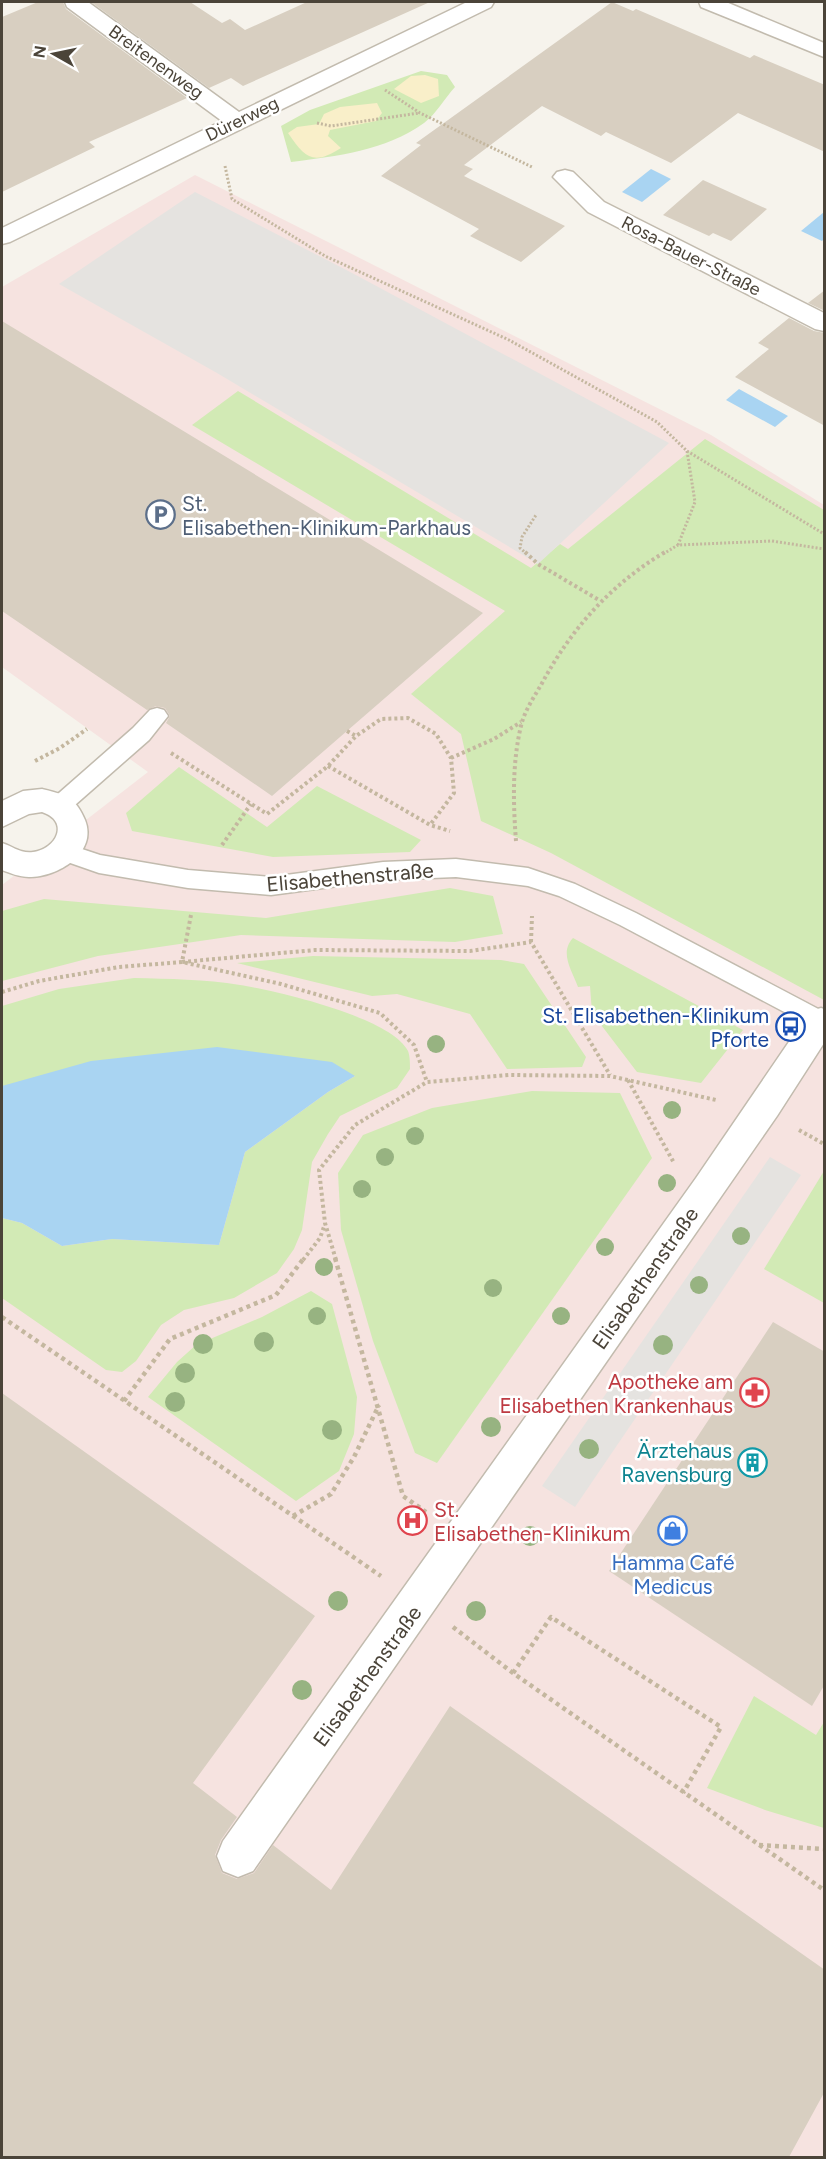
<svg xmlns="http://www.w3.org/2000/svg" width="826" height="2159" font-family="Figtree,sans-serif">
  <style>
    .medical { fill: #f6e3e0 }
    .green { fill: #d2eab5 }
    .sand { fill: #f9efc9 }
    .parking { fill: #e5e3e0 }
    .water { fill: #a9d4f2 }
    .building { fill: #d8cfc1 }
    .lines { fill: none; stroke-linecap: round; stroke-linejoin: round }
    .lane-casing { stroke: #c2bbae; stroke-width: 3 }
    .street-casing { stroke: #c2bbae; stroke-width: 3 }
    .path-far2 { stroke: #c4b79f; stroke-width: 3; stroke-dasharray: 2 2; stroke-linecap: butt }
    .path-far1 { stroke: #c4b79f; stroke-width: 4; stroke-dasharray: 3 3; stroke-linecap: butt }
    .path { stroke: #c4b79f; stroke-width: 4.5; stroke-dasharray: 4 4; stroke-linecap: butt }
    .lane { fill: #fff; fill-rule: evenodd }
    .street { fill: #fff; fill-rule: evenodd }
    .tree { fill: #97b381 }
    .labels { text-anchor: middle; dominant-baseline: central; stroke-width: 5; stroke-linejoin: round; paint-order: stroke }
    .far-street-label { font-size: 18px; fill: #4b4439; stroke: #fff }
    .service-label { font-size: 21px; fill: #4e5e75; stroke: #fff; text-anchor: start }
    .street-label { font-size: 21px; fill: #4b4439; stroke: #fff }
    .transit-label { font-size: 21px; fill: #164399; stroke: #fff; text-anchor: end }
    .health-label { font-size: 21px; fill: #be3a42; stroke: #fff; text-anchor: end }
    .culture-label { font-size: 21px; fill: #0d838f; stroke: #fff; text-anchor: end }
    .shop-label { font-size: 21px; fill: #366cbe; stroke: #fff }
  </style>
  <rect width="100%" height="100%" fill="#f6f3ec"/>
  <polygon class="medical" points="195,175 711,435 824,505 824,2157 2,2157 2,885 148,772 2,667 2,287"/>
  <g class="green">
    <path d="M 421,71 L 447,75 L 455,87 C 445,98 436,114 424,123 C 385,151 337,156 291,162 L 281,126 L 310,110 Z"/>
    <polygon points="238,391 531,568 560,544 568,549 705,439 824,510 824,1000 551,853 481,821 461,734 411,694 505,611 192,425"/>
    <polygon points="179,767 267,827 317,786 421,840 410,852 273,857 132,831 126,813"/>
    <polygon points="450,888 493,896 503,934 455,942 241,935 98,956 2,981 2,911 44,899 266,918"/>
    <path d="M 573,938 L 743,1030 L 701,1083 L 637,1072 L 592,1013 L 590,986 L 578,987 C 572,970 559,953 573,938 Z"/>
    <polygon points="313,956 501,960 524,964 586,1057 582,1067 507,1069 470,1014 397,994 372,996 237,963"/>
    <path d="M 134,978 C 169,979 205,979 240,985 C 276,991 391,1017 408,1051 C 410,1056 410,1064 410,1069 L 397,1088 L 340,1116 L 328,1134 L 312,1162 L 302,1230 L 294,1249 L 277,1273 L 234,1298 L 184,1310 L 161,1325 L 136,1361 L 122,1372 L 106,1370 L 2,1298 L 2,1218 L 22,1223 L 62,1246 L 112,1239 L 219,1245 L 245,1152 L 328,1092 L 355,1076 L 2,1086 L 2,1006 L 59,989 Z"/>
    <polygon points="532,1091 620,1093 652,1158 437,1463 415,1453 373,1341 341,1230 338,1173 363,1135 432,1108"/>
    <polygon points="824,1171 824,1303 764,1269"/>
    <polygon points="311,1291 332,1304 357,1397 354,1434 339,1471 296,1501 148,1397 177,1362 196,1345 262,1317"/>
    <polygon points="754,1696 816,1735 824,1722 824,1828 765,1810 707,1788"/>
  </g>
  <g class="sand">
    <polygon points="425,75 438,79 439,96 421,103 394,89 411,76"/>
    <path d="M 377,103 L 382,113 L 376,121 L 330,130 L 328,136 L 341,148 C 313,166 305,158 288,133 L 297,127 L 319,124 L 324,114 L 340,107 Z"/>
  </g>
  <g class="parking">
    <polygon points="195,192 354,274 669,443 538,564 217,373 59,284"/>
    <polygon points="770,1157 801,1175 575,1507 542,1486"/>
  </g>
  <g class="water">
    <polygon points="651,169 671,179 642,202 622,192"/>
    <polygon points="824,212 824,239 822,241 801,231"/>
    <polygon points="739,389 788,416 775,427 726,400"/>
    <polygon points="217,1047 332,1062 355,1076 328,1092 245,1152 219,1245 112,1239 62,1246 22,1223 2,1218 2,1086 91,1061"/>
  </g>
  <g class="building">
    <polygon points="38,2 63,2 66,9 187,98 89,142 95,147 2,192 2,17"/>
    <polygon points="91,2 190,2 222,23 230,19 245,30 307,2 430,2 243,86 231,78 209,88"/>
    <polygon points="612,2 633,11 636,9 750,58 754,55 825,85 825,152 738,113 671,163 606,132 601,136 542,106 464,165 473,169 464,176 565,226 521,262 470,236 479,229 381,176 421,145 416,143"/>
    <polygon points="703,180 767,209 731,241 713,233 709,236 663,215"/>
    <polygon points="825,290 825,311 808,303"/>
    <polygon points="789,318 814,331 825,333 825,426 735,377 769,349 758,343"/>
    <polygon points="2,321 162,418 483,613 272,796 166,723 170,716 165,708 156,706 147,710 2,611"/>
    <polygon points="773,1322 825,1352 825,1684 812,1706 609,1571"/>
    <polygon points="2,1393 315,1616 193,1783 237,1817 221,1840 215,1855 222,1873 237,1879 254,1873 273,1845 331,1890 450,1706 825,1970 825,2091 789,2157 2,2157"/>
  </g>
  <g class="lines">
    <defs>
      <g id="lane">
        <polygon points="157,708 164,710 168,716 149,740 67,812 59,814 51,812 48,806 51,800 133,728 150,710"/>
        <polygon points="64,843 100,855 188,870 271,877 383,862 456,859 528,868 575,884 636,913 824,1012 824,1033 620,925 559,896 528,886 456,877 383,880 271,895 188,888 99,873 56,858 53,852 56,846"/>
      </g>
      <g id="street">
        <polygon points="65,2 88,2 239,112 467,2 494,2 491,7 10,242 2,244 2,228 222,121 67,7"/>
        <polygon points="699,2 726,2 824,43 824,57 701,7"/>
        <polygon points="565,170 573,172 604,202 824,313 824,331 815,329 588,212 553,177 557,172"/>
        <path d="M 42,789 C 50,791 61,793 68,798 C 77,803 81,811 85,820 C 98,853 58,877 29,877 C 19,877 10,873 2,870 L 2,843 C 12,846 21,854 33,852 C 57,849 70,821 42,812 L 29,814 L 2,827 L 2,801 L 23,791 Z"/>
        <polygon points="821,1008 824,1009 824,1043 777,1116 253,1871 238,1877 223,1871 217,1856 223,1841 696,1178 810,1011"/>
      </g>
    </defs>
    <use href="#lane" class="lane-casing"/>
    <use href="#street" class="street-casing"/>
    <g class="path-far2">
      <polyline points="385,90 420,113 532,167"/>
      <polyline points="317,123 331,126 419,113"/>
      <polyline points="225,166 232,199 325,256 509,340 657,422 687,451 824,534"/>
      <polyline points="687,451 695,502 678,545 772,541 824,549"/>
      <polyline points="527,554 520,548 522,537 536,515"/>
      <polyline points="663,554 678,545"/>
    </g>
    <g class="path-far1">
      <polyline points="525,552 538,564 599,600"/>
      <polyline points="347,731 356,736"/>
      <polyline points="171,753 267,814 328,766 356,736 381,719 408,718 436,734 451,758 454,793 430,825"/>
      <polyline points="451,758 494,739 521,722"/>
      <polyline points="35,761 60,748 87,729"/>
      <polyline points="328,766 430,825 450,831"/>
      <path d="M 516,841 C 513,802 512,760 522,722 C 526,709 534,697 541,685 C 571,629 610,585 665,552"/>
      <polyline points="222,845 251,804"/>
      <polyline points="191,915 182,962 315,950 470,951 531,942 610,1075"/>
      <polyline points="531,942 532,916"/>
      <polyline points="2,992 39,981 119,967 182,962 281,984 380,1013 414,1045 427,1082"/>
      <polyline points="628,1080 674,1163"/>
      <polyline points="799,1130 824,1144"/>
      <polyline points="303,1260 320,1238 325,1224"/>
      <polyline points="336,1260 325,1223 319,1170 355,1125 427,1082 509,1075 610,1076 716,1100"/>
    </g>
    <g class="path">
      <polyline points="335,1258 403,1496 426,1512"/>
      <polyline points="2,1317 381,1576"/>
      <polyline points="124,1401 170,1339 276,1295 304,1258"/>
      <polyline points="293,1516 331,1494 354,1457 379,1405"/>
      <polyline points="453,1627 513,1673 824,1890"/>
      <polyline points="513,1673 551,1617 721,1727 683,1793"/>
      <polyline points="759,1845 824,1849"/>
    </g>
    <use href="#lane" class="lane"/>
    <use href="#street" class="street"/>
  </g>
  <g class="tree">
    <circle cx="436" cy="1044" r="9"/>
    <circle cx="672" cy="1110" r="9"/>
    <circle cx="415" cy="1136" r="9"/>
    <circle cx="385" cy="1157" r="9"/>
    <circle cx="667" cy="1183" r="9"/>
    <circle cx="362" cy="1189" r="9"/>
    <circle cx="741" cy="1236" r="9"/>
    <circle cx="605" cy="1247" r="9"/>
    <circle cx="324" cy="1267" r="9"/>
    <circle cx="699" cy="1285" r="9"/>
    <circle cx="493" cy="1288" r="9"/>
    <circle cx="317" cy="1316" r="9"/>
    <circle cx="561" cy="1316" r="9"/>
    <circle cx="264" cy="1342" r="10"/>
    <circle cx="203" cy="1344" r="10"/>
    <circle cx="663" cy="1345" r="10"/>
    <circle cx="185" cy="1373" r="10"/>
    <circle cx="175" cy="1402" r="10"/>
    <circle cx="491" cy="1427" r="10"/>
    <circle cx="332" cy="1430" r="10"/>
    <circle cx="589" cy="1449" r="10"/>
    <circle cx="530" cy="1536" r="10"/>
    <circle cx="338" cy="1601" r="10"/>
    <circle cx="476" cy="1611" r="10"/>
    <circle cx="302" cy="1690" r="10"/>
  </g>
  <defs>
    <symbol id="parking-ring" viewBox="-11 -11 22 22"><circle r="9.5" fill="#fff" stroke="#5c6f8a" stroke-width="1.5"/><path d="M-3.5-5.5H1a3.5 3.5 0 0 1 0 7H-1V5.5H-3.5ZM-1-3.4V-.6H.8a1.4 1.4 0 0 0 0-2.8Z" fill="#5c6f8a"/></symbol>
    <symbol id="bus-ring" viewBox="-11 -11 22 22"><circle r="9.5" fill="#fff" stroke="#1a4fb4" stroke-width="1.5"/><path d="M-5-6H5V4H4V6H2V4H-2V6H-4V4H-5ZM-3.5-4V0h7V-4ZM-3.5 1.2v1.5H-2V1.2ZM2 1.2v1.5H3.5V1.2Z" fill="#1a4fb4"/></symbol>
    <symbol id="pharmacy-ring" viewBox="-11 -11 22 22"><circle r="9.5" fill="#fff" stroke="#e0444e" stroke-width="1.5"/><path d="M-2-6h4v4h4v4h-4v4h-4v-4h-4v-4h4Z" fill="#e0444e"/></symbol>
    <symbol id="building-ring" viewBox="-11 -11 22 22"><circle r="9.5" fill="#fff" stroke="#0f9aa8" stroke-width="1.5"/><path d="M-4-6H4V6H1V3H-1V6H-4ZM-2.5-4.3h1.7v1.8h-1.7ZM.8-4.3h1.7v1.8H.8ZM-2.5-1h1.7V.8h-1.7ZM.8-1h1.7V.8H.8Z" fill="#0f9aa8"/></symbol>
    <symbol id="hospital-ring" viewBox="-11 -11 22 22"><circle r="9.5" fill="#fff" stroke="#e0444e" stroke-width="1.5"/><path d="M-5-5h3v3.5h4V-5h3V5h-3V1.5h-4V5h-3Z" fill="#e0444e"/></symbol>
    <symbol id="shop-ring" viewBox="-11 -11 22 22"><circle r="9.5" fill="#fff" stroke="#3f7fe0" stroke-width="1.5"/><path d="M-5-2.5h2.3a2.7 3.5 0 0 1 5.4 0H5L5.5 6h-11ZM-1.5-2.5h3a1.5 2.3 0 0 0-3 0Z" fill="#3f7fe0"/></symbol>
  </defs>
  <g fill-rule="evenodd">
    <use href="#parking-ring" x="144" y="498" width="33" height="33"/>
    <use href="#bus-ring" x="774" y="1010" width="33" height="33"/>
    <use href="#pharmacy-ring" x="738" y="1376" width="33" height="33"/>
    <use href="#building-ring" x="736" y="1446" width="33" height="33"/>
    <use href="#hospital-ring" x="396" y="1504" width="33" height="33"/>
    <use href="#shop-ring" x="656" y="1514" width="33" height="33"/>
  </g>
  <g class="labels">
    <g class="far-street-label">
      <text transform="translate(156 62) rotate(36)">Breitenenweg</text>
      <text transform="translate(242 119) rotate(-26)">Dürerweg</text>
      <text transform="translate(691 256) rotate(27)">Rosa-Bauer-Straße</text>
    </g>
    <g class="service-label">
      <text x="182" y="503">St.<tspan x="182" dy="24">Elisabethen-Klinikum-Parkhaus</tspan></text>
    </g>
    <g class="street-label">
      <text transform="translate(350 877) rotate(-5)">Elisabethenstraße</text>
      <text transform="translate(645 1278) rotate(-55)">Elisabethenstraße</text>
      <text transform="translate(367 1676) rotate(-54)">Elisabethenstraße</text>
    </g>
    <g class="transit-label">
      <text x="769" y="1015">St. Elisabethen-Klinikum<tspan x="769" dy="24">Pforte</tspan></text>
    </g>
    <g class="health-label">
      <text x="733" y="1381">Apotheke am<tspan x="733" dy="24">Elisabethen Krankenhaus</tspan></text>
      <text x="434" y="1509" text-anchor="start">St.<tspan x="434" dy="24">Elisabethen-Klinikum</tspan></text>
    </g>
    <g class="culture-label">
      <text x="732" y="1450">Ärztehaus<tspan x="732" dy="24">Ravensburg</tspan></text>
    </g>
    <g class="shop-label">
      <text x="673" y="1562">Hamma Café<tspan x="673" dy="24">Medicus</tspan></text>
    </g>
  </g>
  <rect width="826" height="2159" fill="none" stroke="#4b4439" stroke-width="6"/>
  <g transform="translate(54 54) rotate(279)" stroke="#ffffff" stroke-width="4.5" paint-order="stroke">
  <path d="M0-4.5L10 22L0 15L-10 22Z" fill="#4b4439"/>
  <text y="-9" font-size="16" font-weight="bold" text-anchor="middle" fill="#4b4439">N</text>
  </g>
</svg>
